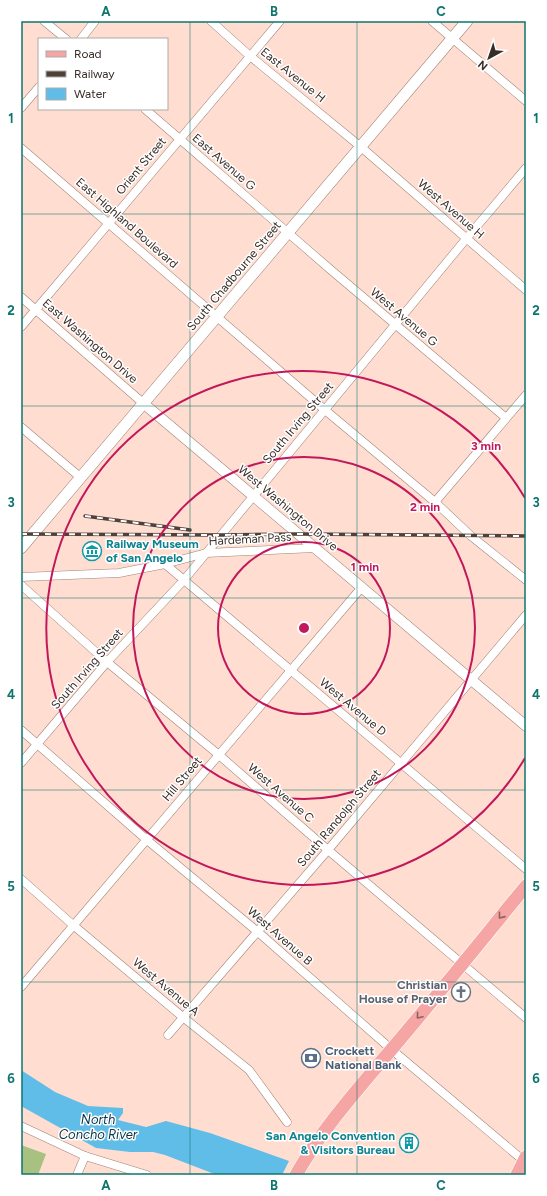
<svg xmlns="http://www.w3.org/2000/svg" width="547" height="1196" font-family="Figtree,sans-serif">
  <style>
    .green { fill: #a8c181 }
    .water { fill: #60bde8 }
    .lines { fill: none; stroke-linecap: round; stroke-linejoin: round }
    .minor-casing { stroke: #a18377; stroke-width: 9 }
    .tertiary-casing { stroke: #a18377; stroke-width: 11 }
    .secondary-casing { stroke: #a18377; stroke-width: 12 }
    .primary-casing { stroke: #fff; stroke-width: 14 }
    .minor { stroke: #fff; stroke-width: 8 }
    .tertiary { stroke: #fff; stroke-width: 10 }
    .secondary { stroke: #fff; stroke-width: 11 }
    .primary { stroke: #f5a5a3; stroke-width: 13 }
    .rail-casing { stroke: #4f403a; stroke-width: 3.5 }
    .rail { stroke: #fff; stroke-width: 2; stroke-dasharray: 6; stroke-linecap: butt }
    .oneway { stroke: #8d625f }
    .grid { fill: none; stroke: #0f766e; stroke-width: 1; stroke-opacity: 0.55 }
    .ring { fill: none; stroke: #c2185b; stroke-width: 2 }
    .labels { text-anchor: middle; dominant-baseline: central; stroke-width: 3; stroke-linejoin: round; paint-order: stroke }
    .street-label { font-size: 12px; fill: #382c27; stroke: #fff }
    .culture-label { font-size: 12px; font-weight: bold; fill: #0d838f; stroke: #fff; text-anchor: start }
    .worship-label { font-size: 12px; font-weight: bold; fill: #5b616d; stroke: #fff; text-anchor: end }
    .service-label { font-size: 12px; font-weight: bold; fill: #4e5e75; stroke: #fff; text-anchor: start }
    .water-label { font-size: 13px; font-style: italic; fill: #073345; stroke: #fff }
    .centre { fill: #c2185b; stroke: #fff; stroke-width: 2 }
    .ring-label { font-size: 12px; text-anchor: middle; font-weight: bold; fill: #c2185b; stroke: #fff; stroke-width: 3; stroke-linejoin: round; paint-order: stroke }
    .neatline { fill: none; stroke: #0f766e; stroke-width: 1.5 }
    .grid-label { font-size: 13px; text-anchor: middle; font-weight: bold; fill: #0f766e }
  </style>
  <rect width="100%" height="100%" fill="#ffded1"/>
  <polygon class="green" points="21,1145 46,1154 38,1175 21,1175"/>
  <polygon class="water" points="21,1070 55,1092 88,1106 123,1108 123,1113 118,1120 146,1127 166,1121 210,1133 289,1161 282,1175 217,1175 165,1155 153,1152 130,1152 96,1148 21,1106"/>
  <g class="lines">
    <defs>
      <g id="minor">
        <polyline points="44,21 66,39"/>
        <polyline points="211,21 250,56 361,147 526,290"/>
        <polyline points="432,21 526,101"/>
        <polyline points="81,39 95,21"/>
        <polyline points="21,108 39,87"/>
        <polyline points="145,109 331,270 506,418"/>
        <polyline points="21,148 325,410 435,502 471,536 526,580"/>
        <polyline points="21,297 143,403"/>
        <polyline points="21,327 280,21"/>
        <polyline points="21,427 80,477"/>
        <polyline points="435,502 526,395"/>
        <polyline points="165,564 526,869"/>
        <polyline points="21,577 119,573 165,564 206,553 315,548"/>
        <polyline points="21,585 107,662 219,755 328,850 526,1018"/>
        <polyline points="21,730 147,840 258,932 391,1049 524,1161"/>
        <polyline points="21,763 107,662 184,580 466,239 526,168"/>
        <polyline points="21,879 73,925 184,1018 249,1070 287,1122"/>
        <polyline points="21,987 362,587"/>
        <polyline points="168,1035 328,850 526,615"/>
        <polyline points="21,1126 85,1156 147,1175"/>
        <polyline points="77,1175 85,1156"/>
      </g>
      <polyline id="tertiary" points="143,403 526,726"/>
      <polyline id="secondary" points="21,548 467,21"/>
      <g id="primary">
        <path d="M 296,1175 C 322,1129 357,1090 391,1050 C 437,996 481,941 526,886"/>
        <polyline points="517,1175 526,1157"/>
      </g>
    </defs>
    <use href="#minor" class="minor-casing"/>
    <use href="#tertiary" class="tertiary-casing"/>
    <use href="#secondary" class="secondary-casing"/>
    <use href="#primary" class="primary-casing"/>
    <use href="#minor" class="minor"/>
    <use href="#tertiary" class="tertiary"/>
    <use href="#secondary" class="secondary"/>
    <use href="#primary" class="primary"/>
    <defs>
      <g id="rail">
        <polyline points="85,516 190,530"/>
        <polyline points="21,534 221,535 299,534 526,536"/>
      </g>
    </defs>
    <use href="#rail" class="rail-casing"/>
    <use href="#rail" class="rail"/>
  </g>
  <defs><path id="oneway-chevron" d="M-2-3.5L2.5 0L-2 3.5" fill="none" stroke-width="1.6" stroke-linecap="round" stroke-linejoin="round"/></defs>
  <g class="oneway">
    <use href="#oneway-chevron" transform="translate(501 916) rotate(129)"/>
    <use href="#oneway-chevron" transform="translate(419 1016) rotate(130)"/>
  </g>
  <path class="grid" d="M 190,21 L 190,1175M 357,21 L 357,1175M 21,214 L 526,214M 21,406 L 526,406M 21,598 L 526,598M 21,790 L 526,790M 21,982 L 526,982"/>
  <g class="ring">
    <circle cx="304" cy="628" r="86"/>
    <circle cx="304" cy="628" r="171"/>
    <path d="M525 758A257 257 0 1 1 525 498"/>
  </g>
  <defs>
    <symbol id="museum-ring" viewBox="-11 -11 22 22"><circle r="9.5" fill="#fff" stroke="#0f9aa8" stroke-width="1.5"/><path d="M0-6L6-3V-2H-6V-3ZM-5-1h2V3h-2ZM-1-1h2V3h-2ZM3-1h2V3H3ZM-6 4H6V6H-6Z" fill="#0f9aa8"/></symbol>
    <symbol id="church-ring" viewBox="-11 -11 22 22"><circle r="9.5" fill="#fff" stroke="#6b7280" stroke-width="1.5"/><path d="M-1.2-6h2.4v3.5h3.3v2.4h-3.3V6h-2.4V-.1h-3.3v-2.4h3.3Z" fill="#6b7280"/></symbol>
    <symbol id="bank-ring" viewBox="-11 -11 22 22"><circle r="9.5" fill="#fff" stroke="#5c6f8a" stroke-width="1.5"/><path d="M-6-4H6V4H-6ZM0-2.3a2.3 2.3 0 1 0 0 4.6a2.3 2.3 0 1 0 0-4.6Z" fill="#5c6f8a"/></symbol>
    <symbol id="building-ring" viewBox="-11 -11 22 22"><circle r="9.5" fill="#fff" stroke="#0f9aa8" stroke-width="1.5"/><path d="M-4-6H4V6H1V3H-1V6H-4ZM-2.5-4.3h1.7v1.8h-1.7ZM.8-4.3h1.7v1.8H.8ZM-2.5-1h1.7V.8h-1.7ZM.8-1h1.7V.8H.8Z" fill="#0f9aa8"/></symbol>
  </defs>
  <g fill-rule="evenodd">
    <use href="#museum-ring" x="81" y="540" width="22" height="22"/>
    <use href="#church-ring" x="450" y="981" width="22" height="22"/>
    <use href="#bank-ring" x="300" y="1047" width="22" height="22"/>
    <use href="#building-ring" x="398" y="1132" width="22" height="22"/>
  </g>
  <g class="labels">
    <g class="street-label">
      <text transform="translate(293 75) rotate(39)">East Avenue H</text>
      <text transform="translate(224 162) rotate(41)">East Avenue G</text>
      <text transform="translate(141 166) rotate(-50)">Orient Street</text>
      <text transform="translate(451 209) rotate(41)">West Avenue H</text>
      <text transform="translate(127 223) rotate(41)">East Highland Boulevard</text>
      <text transform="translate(234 276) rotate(-50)">South Chadbourne Street</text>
      <text transform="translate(404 317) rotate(40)">West Avenue G</text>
      <text transform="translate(90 341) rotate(41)">East Washington Drive</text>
      <text transform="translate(298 423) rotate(-50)">South Irving Street</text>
      <text transform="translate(288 508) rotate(40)">West Washington Drive</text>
      <text transform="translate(250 539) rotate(-3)">Hardeman Pass</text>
      <text transform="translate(87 669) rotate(-49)">South Irving Street</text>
      <text transform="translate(353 707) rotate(40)">West Avenue D</text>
      <text transform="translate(182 779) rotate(-50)">Hill Street</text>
      <text transform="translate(281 793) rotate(41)">West Avenue C</text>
      <text transform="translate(339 818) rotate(-50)">South Randolph Street</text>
      <text transform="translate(280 936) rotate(41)">West Avenue B</text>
      <text transform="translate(166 987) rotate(40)">West Avenue A</text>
    </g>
    <g class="culture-label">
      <text x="106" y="544">Railway Museum<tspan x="106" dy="14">of San Angelo</tspan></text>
      <text x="395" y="1136" text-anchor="end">San Angelo Convention<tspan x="395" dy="14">&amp; Visitors Bureau</tspan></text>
    </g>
    <g class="worship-label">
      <text x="447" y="985">Christian<tspan x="447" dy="14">House of Prayer</tspan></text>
    </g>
    <g class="service-label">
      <text x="325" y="1051">Crockett<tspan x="325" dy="14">National Bank</tspan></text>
    </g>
    <g class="water-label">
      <text x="98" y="1119">North<tspan x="98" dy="15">Concho River</tspan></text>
    </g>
  </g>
  <circle cx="304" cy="628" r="6" class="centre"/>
  <g class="ring-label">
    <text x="486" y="450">3 min</text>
    <text x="425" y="511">2 min</text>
    <text x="365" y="571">1 min</text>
  </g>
  <rect width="547" height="1196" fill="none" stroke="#ffffff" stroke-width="44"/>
  <rect x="38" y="38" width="130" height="72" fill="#ffffff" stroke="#afaba9"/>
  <rect x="46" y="51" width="20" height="6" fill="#f5a5a3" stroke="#afaba9"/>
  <text x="74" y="58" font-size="12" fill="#382c27">Road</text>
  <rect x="46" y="71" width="20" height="6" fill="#4f403a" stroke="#afaba9"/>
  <text x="74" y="78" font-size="12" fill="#382c27">Railway</text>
  <rect x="46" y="88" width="20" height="12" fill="#60bde8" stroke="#afaba9"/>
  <text x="74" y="98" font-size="12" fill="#382c27">Water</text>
  <g transform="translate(489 58) rotate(220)" stroke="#ffffff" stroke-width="3" paint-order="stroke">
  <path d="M0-3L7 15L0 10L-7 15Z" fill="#382c27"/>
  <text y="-6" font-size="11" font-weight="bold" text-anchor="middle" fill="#382c27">N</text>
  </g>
  <rect x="22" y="22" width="503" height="1152" class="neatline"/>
  <g class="grid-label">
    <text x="106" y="16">A</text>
    <text x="274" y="16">B</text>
    <text x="441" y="16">C</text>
    <text x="11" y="123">1</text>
    <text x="536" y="123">1</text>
    <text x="11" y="315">2</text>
    <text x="536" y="315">2</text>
    <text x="11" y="507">3</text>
    <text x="536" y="507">3</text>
    <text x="11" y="699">4</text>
    <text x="536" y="699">4</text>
    <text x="11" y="891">5</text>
    <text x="536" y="891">5</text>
    <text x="11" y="1083">6</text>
    <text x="536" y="1083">6</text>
    <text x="106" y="1190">A</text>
    <text x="274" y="1190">B</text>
    <text x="441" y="1190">C</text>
  </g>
</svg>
